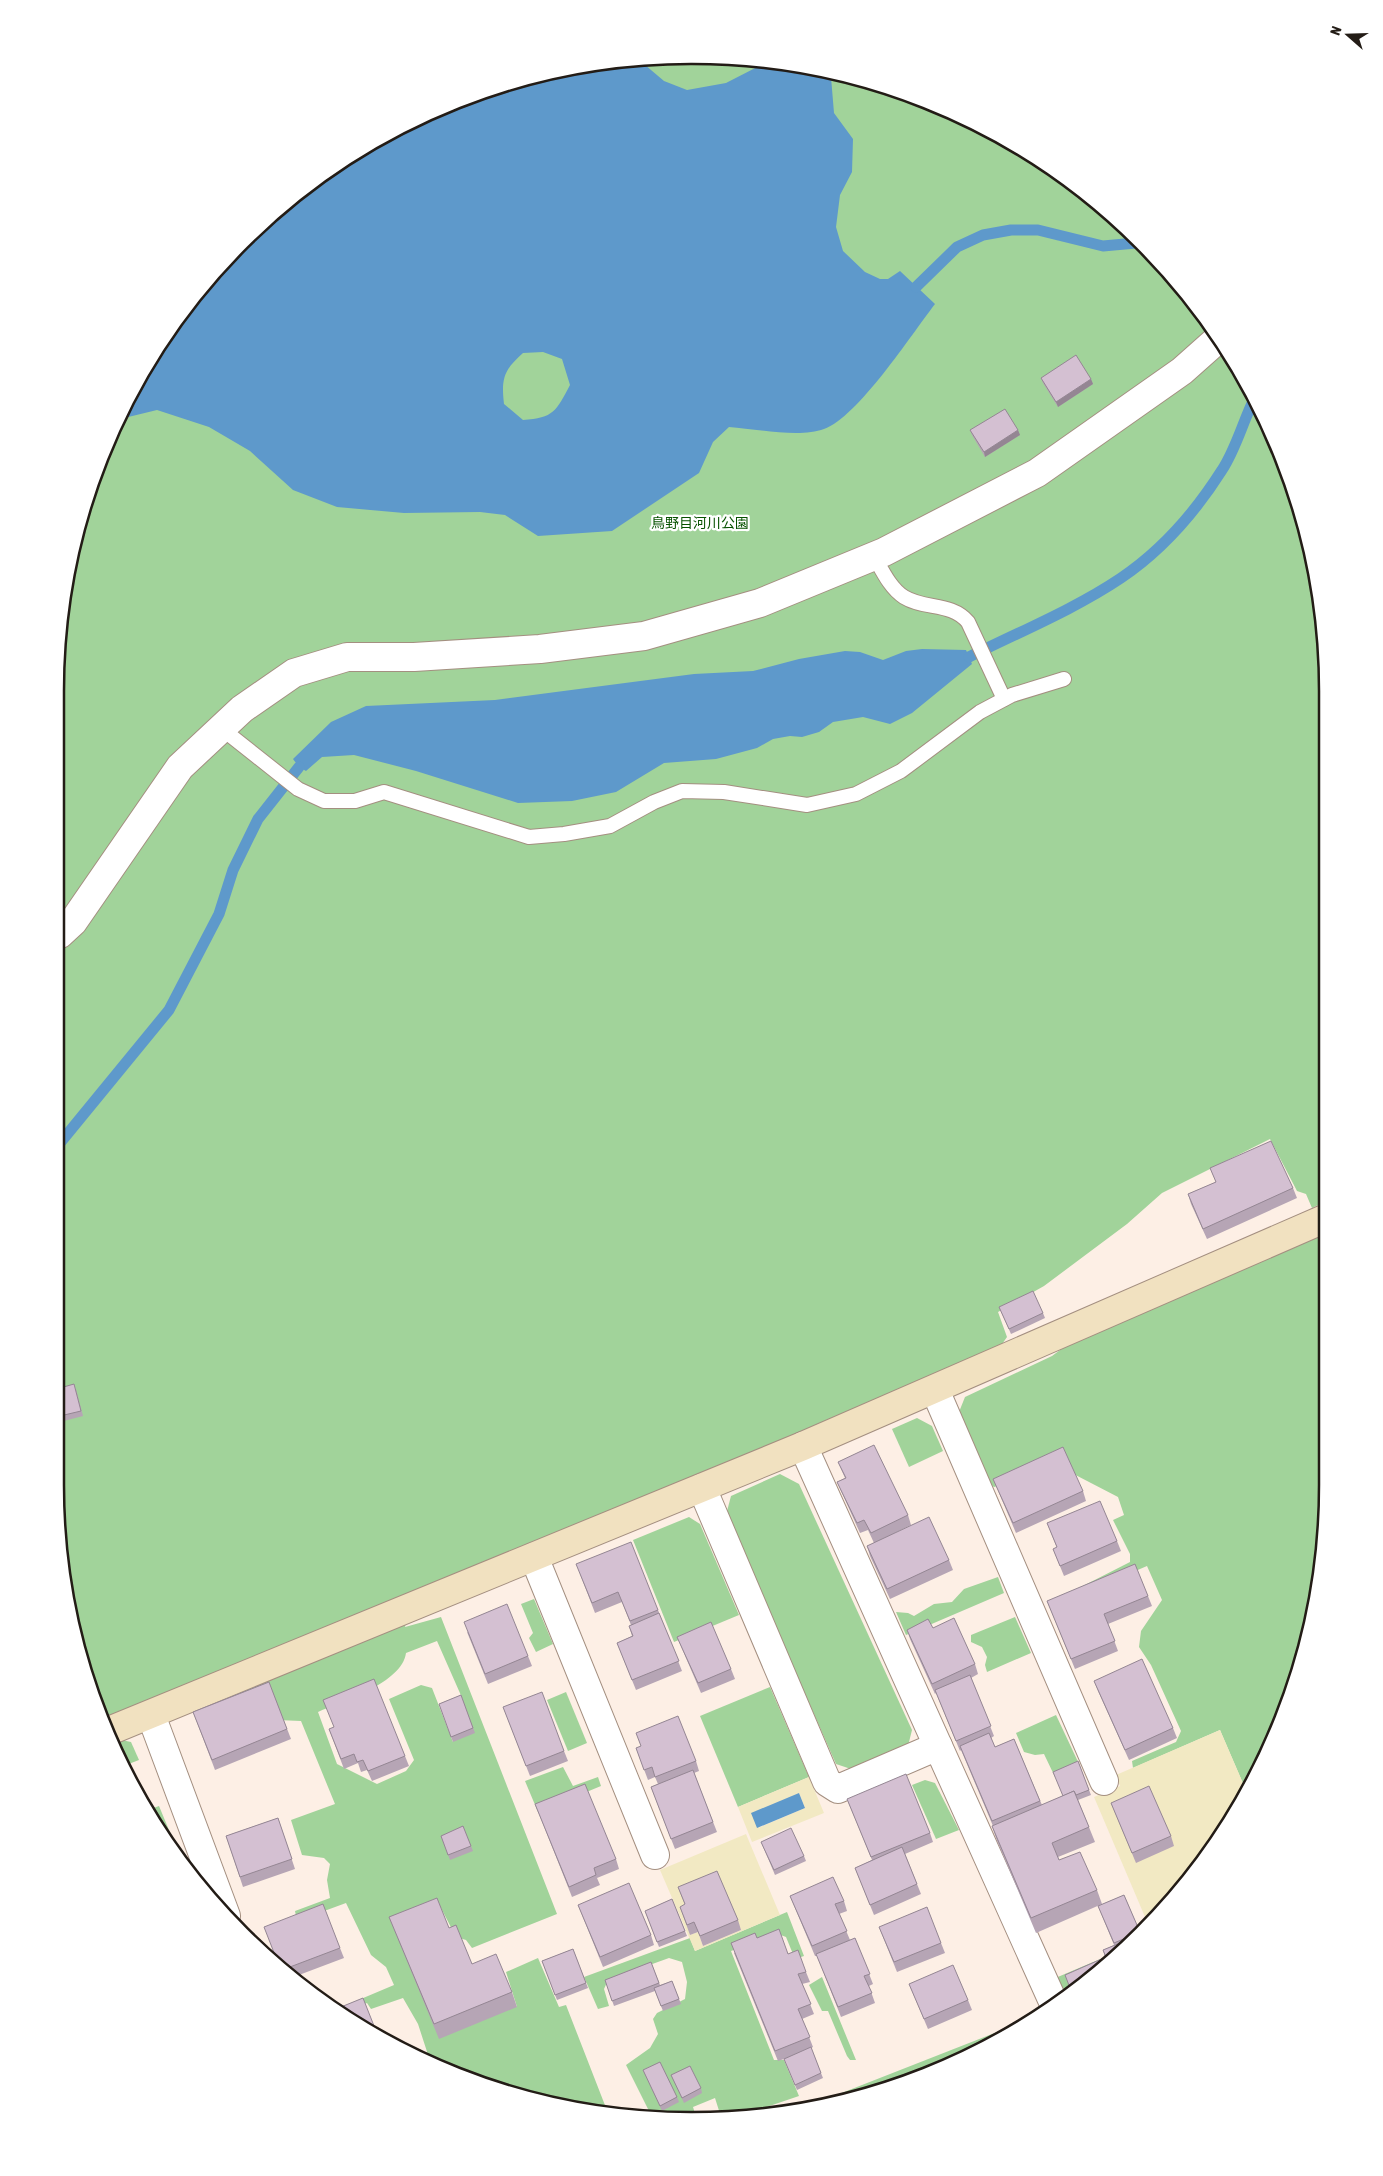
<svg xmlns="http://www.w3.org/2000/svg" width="1383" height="2176" font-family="'Asap Condensed','Noto Sans JP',sans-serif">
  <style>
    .green { fill: #a1d39a; fill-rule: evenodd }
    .sand { fill: #f2e9c3; fill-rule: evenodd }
    .water { fill: #5e99cb; fill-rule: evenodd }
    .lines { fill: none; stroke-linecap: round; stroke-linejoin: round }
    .stream { stroke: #5e99cb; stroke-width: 11 }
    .lane-casing { stroke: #a48f80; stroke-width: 16 }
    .street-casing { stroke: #a48f80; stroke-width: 30 }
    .secondary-casing { stroke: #a48f80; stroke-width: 30 }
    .lane { stroke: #fff; stroke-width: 14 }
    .street { stroke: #fff; stroke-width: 28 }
    .secondary { stroke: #f1e1c0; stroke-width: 28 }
    .wall { fill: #b6a5b5 }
    .shaded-wall { fill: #948693 }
    .building { fill: #d4c0d2; stroke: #948693 }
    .labels { text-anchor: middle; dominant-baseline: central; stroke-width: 4.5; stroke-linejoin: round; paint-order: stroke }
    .park-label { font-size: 14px; fill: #075200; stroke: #fff }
    .rim { fill: none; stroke: #231c16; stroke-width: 2.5 }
  </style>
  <rect width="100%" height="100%" fill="#fdefe5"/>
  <g class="green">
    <path d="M 733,56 L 857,77 L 973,121 L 1079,187 L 1196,304 L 1262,410 L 1306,526 L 1327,650 L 1324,1202 L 1312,1208 L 1306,1194 L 1297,1191 L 1270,1139 L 1162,1193 L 1127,1224 L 1044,1286 L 998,1312 L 1007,1337 L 1000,1347 L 800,1435 L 413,1594 L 405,1627 L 441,1617 L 557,1914 L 472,1948 L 466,1940 L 456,1937 L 441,1908 L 396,1926 L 517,2007 L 506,1972 L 538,1958 L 559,2007 L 566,2005 L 608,2113 C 546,2107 489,2088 431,2064 L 418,2024 L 403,1998 L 371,2009 L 367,2003 L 350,2010 L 349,2004 L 394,1985 L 386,1967 L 371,1955 L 346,1903 L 297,1921 L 295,1911 L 330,1898 L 327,1880 L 330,1864 L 324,1858 L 302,1855 L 291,1820 L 335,1804 L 301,1721 L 277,1720 L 258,1714 L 227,1698 L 182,1691 L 105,1722 L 89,1689 L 60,1568 L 60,609 L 104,448 L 187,304 L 272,213 L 374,140 L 487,89 L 609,60 ZM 437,1641 L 463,1700 L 453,1742 L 432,1688 L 421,1685 L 389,1699 L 414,1760 L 406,1771 L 377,1784 L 337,1764 L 318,1712 C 343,1701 402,1683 406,1653 Z"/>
    <polygon points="1324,1232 1323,1567 1280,1728 1245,1788 1220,1730 1133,1768 1132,1761 1176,1742 1181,1731 1151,1665 1139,1647 1141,1631 1162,1600 1147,1566 1077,1596 1077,1589 1130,1562 1130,1554 1113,1520 1124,1515 1118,1497 1062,1468 994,1487 988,1482 959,1412 965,1397 1052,1356 1075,1339"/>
    <polygon points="917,1418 932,1426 943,1451 909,1467 892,1429"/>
    <polygon points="780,1474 799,1484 912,1730 908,1746 851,1769 836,1764 726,1515 731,1496"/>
    <polygon points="689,1517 700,1524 739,1615 674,1642 633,1540"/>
    <polygon points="998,1577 1004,1593 906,1635 896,1612 908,1613 914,1616 934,1604 952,1602 964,1589"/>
    <polygon points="534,1599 553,1644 536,1652 529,1638 533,1633 521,1604"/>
    <polygon points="1015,1617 1031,1653 987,1672 985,1665 987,1657 982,1647 971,1642 971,1635"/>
    <polygon points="770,1687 809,1777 738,1807 700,1716"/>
    <polygon points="566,1692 587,1743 568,1751 547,1700"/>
    <polygon points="1056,1715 1080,1766 1055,1777 1044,1754 1035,1755 1024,1752 1016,1733"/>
    <polygon points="117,1739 131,1742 139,1760 126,1765 114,1740"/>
    <polygon points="563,1767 573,1786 598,1777 601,1786 538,1812 525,1781"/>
    <polygon points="925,1780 935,1783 959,1830 936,1839 912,1785"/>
    <polygon points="159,1806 181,1859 162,1838 155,1816 152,1816 148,1810"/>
    <polygon points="787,1912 804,1956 795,1959 786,1937 778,1934 731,1951 774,2060 784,2060 799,2096 746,2114 721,2117 715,2098 693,2107 697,2120 652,2117 626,2065 650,2048 658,2034 653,2019 657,2013 685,1999 687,1982 682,1962 669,1958 608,1980 604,1989 609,2006 598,2009 584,1977 690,1938 695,1951"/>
    <polygon points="1124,1949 1107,1966 1070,1981 1068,1990 1070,1995 1063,2000 1053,1979"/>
    <polygon points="822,1977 856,2060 850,2060 847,2056 828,2011 822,2011 809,1985"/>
    <polygon points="1043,2014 973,2055 857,2099 811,2105"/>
  </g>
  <g class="sand">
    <polygon points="1220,1730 1245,1788 1196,1872 1148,1924 1094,1797 1120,1786 1116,1775"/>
    <path d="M 809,1777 L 824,1813 L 752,1842 L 738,1807 ZM 799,1793 L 805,1808 L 758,1828 Z"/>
    <path d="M 746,1834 L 780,1915 L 695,1951 L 660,1870 ZM 689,1914 L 741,1930 L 703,1946 L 698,1932 L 690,1935 Z"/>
  </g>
  <g class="water">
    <path d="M 638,59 L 664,81 L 687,90 L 726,83 L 767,62 L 833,73 L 831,77 L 834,113 L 853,139 L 852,172 L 840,195 L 836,227 L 843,251 L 865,272 L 880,279 L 888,279 L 900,271 L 935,304 C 911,335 858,417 824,429 C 800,438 756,429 729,427 L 713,442 L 699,473 L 612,531 L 538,536 L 505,515 L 480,512 L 404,513 L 337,507 L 293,490 L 250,451 L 209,427 L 157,410 L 120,419 L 187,304 L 272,213 L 373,140 L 487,89 L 609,60 ZM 543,352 L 562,359 L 570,385 C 556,411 554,418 523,420 L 504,404 C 501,378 504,370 523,353 Z"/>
    <polygon points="922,649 966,650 972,664 912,713 890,724 863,717 833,722 819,732 802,737 790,736 773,739 757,748 716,759 664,763 616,792 572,801 518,803 416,771 354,755 322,757 306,771 299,767 293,759 331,722 366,706 495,700 694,674 753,671 799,659 845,651 860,652 883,660 906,651"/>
    <polygon points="799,1793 805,1808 757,1828 751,1813"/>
  </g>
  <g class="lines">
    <g class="stream">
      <polyline points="916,287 957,247 983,235 1011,230 1038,230 1103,246 1136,243"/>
      <path d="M 969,657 C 1019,632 1075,609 1121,578 C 1161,551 1196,511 1222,470 C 1236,449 1243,421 1255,397"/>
      <polyline points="60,1143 169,1010 219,914 233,870 258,819 299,767"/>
    </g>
    <defs>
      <g id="lane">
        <path d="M 874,556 C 882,570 890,588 904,597 C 925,610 951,602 968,622 L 1004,699"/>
        <polyline points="221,728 298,789 324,801 355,801 384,792 529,837 564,834 610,826 654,802 682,791 724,792 807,805 856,794 901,771 980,712 1012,695 1064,679"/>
      </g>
      <g id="street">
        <polyline points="60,934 73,922 180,767 242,709 294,673 347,657 414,657 540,649 644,636 760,603 884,552 1037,473 1182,371 1218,339"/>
        <polyline points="935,1390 1104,1781"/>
        <polyline points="803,1446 1055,2006"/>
        <polyline points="702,1488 827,1782 838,1789 938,1746"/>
        <polyline points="534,1557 655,1855"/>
        <polyline points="151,1715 226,1916"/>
      </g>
      <polyline id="secondary" points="109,1731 803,1446 1324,1219"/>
    </defs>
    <use href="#lane" class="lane-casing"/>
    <use href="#street" class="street-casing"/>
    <use href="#secondary" class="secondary-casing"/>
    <use href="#lane" class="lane"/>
    <use href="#street" class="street"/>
    <use href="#secondary" class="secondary"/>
  </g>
  <g class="wall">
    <polygon points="1041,378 1091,379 1093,384 1058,407 1043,383"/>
    <polygon points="970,430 1018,430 1020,435 985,457 972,435"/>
    <polygon points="1210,1168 1293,1188 1297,1198 1207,1239 1191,1204 1188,1194 1216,1182"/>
    <polygon points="999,1307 1043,1313 1045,1318 1011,1334"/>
    <polygon points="60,1388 76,1389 83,1416 60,1422"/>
    <polygon points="838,1462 908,1515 911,1525 889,1536 949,1560 953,1570 890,1599 870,1556 867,1546 874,1543 868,1530 860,1533 841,1491 837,1482 845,1478"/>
    <polygon points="993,1479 1083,1491 1086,1501 1016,1533"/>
    <polygon points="1047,1523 1117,1541 1121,1551 1064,1576 1053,1549 1057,1548"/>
    <polygon points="580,1574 658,1610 682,1671 636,1690 617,1643 632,1636 629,1626 631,1625 622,1602 595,1613"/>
    <polygon points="1148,1596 1152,1606 1108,1624 1118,1651 1075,1669 1047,1601"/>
    <polygon points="933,1628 975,1664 978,1674 971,1678 994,1736 991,1738 995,1747 1014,1739 1042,1805 1062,1796 1078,1761 1091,1795 1078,1800 1095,1842 1058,1857 1059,1860 1097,1890 1102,1904 1036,1933 997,1841 992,1826 993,1826 961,1750 960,1751 936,1693 935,1694 910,1639 907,1630"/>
    <polygon points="467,1632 528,1656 532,1666 488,1684"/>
    <polygon points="677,1637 731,1669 735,1679 701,1693"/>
    <polygon points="1094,1681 1173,1728 1177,1738 1129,1760 1098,1691"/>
    <polygon points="269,1682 291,1739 215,1770 193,1712"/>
    <polygon points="461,1695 475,1733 453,1742 439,1704"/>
    <polygon points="503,1707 564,1751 568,1761 530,1776"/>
    <polygon points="329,1729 405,1756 409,1766 372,1781 367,1770 361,1772 358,1763 344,1769"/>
    <polygon points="636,1748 696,1761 699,1771 694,1773 717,1832 675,1849 651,1787 658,1784 655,1777 648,1780"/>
    <polygon points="847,1799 930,1833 933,1842 905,1854 921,1894 874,1915 855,1868 872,1860"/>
    <polygon points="1111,1803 1171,1836 1174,1846 1136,1863"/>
    <polygon points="535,1804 616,1859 619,1869 597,1878 600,1885 572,1897"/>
    <polygon points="278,1818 295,1869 243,1887 226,1836"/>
    <polygon points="463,1826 473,1851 450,1860 441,1836"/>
    <polygon points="761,1842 804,1856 806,1861 775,1875"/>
    <polygon points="678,1887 738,1920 741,1930 703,1946 698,1932 690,1935 680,1907 685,1905"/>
    <polygon points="1124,1895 1140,1932 1111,1963 1072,1993 1065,1975 1105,1958 1103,1950 1114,1945 1098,1906"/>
    <polygon points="790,1896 844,1901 847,1911 839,1914 850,1940 855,1938 873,1984 869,1986 875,2003 841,2017 817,1956 815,1956"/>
    <polygon points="672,1899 687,1936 659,1947 645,1911"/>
    <polygon points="578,1905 651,1935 654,1945 603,1967"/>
    <polygon points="389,1917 449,1928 472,1964 512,1992 517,2007 439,2039 395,1932"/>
    <polygon points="879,1927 941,1943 945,1953 897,1972"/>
    <polygon points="757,1938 788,1954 806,1972 810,1982 802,1984 814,2014 802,2019 813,2047 811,2048 823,2078 797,2090 784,2059 778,2061 734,1953"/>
    <polygon points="340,1948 344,1958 291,1978 280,1968"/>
    <polygon points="573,1949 588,1988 557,2000 542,1961"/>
    <polygon points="651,1962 660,1985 672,1981 681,2004 663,2011 655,1991 614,2006 605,1980"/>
    <polygon points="909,1984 968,2000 972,2010 928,2029"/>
    <polygon points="643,2070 677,2097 679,2102 662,2111"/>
    <polygon points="671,2075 701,2088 702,2093 684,2103"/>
  </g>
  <g class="shaded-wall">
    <polygon points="1091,379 1093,384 1058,407 1056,402"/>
    <polygon points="1018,430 1020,435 985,457 984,452"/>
  </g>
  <g class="building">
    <polygon points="1076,355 1091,379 1056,402 1041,378"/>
    <polygon points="1005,409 1018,430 984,452 970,430"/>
    <polygon points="1271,1141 1293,1188 1203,1229 1188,1194 1216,1182 1210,1168"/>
    <polygon points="1033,1291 1043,1313 1009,1329 999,1307"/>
    <polygon points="74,1384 81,1411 60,1416 60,1388"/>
    <polygon points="874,1445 908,1515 871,1533 864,1520 857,1523 837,1482 846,1478 838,1462"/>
    <polygon points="1063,1447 1083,1491 1013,1523 993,1479"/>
    <polygon points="1100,1501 1117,1541 1060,1566 1053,1549 1057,1547 1047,1523"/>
    <polygon points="929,1517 949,1560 887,1589 867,1546"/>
    <polygon points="631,1542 658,1610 630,1621 618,1592 592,1603 576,1564"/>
    <polygon points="1135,1564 1148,1596 1104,1614 1115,1641 1071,1659 1047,1601"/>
    <polygon points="507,1604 528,1656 485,1674 464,1622"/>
    <polygon points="659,1613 679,1661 632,1680 617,1643 633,1636 629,1626"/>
    <polygon points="954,1618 975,1664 932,1684 907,1630 928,1619 933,1628"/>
    <polygon points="711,1622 731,1669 698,1683 677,1637"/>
    <polygon points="1142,1659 1173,1728 1125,1750 1094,1681"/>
    <polygon points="970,1675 991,1726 956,1741 935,1690"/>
    <polygon points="374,1679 405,1756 368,1771 363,1760 357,1762 354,1754 341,1759 329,1729 334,1727 323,1700"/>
    <polygon points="269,1682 287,1729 212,1760 193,1712"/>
    <polygon points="542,1692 564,1751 526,1766 503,1707"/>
    <polygon points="461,1695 473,1728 451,1737 439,1704"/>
    <polygon points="678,1716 696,1761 655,1777 652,1767 644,1770 636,1748 641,1746 636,1733"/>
    <polygon points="989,1733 995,1747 1014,1739 1040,1801 992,1821 960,1746"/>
    <polygon points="1078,1761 1089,1790 1076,1795 1074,1791 1063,1796 1053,1772"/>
    <polygon points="693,1770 713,1822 671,1839 651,1787"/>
    <polygon points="906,1774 930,1833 871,1857 847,1799"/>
    <polygon points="585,1784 616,1859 594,1868 596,1875 569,1887 535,1804"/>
    <polygon points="1149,1786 1171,1836 1132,1853 1111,1803"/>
    <polygon points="1074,1791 1089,1827 1052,1843 1059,1860 1080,1852 1097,1890 1031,1918 992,1826"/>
    <polygon points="278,1818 292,1859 240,1877 226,1836"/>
    <polygon points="463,1826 471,1846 448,1855 441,1836"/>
    <polygon points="791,1828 804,1856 774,1870 761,1842"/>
    <polygon points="902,1847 917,1884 870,1905 855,1868"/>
    <polygon points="717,1871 738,1920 700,1936 694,1922 687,1925 680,1907 685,1904 678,1887"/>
    <polygon points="833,1877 844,1901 835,1904 847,1931 812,1946 790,1896"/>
    <polygon points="629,1883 651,1935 600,1957 578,1905"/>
    <polygon points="1124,1895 1140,1932 1114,1943 1098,1906"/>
    <polygon points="437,1898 449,1928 456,1925 472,1964 496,1954 512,1992 434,2024 389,1917"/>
    <polygon points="672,1899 685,1931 657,1942 645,1911"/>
    <polygon points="323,1904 340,1948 282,1970 280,1968 264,1927"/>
    <polygon points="927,1907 941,1943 894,1962 879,1927"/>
    <polygon points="779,1929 788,1954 798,1950 806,1972 798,1974 811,2004 798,2009 810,2037 775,2051 731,1943 755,1933 757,1938"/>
    <polygon points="855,1938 870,1974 864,1976 872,1993 838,2007 816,1954"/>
    <polygon points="1130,1939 1131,1942 1111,1963 1072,1993 1065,1975 1106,1957 1103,1950"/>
    <polygon points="573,1949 586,1983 555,1995 542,1961"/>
    <polygon points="651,1962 659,1983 612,2001 605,1980"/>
    <polygon points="953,1965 968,2000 924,2019 909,1984"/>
    <polygon points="672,1981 679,1999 661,2006 654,1988"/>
    <polygon points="363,1998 378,2036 336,2009"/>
    <polygon points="811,2047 821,2073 795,2085 784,2059"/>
    <polygon points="660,2062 677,2097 660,2106 643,2070"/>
    <polygon points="690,2066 701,2088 682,2098 671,2075"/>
  </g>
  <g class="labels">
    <g class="park-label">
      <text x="700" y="523">鳥野目河川公園</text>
    </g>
  </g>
  <path d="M0 0H1383V2176H0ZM691 64H692A627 627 0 0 1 1319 691V1485A627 627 0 0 1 692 2112H691A627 627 0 0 1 64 1485V691A627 627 0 0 1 691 64Z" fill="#fff" fill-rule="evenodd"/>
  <path class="rim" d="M691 64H692A627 627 0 0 1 1319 691V1485A627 627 0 0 1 692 2112H691A627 627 0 0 1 64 1485V691A627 627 0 0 1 691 64Z"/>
  <g transform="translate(1348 35) rotate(290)" stroke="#ffffff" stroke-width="4" paint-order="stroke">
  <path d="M0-4L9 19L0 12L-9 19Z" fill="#231c16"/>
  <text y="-8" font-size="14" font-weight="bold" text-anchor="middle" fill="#231c16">N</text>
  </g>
</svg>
